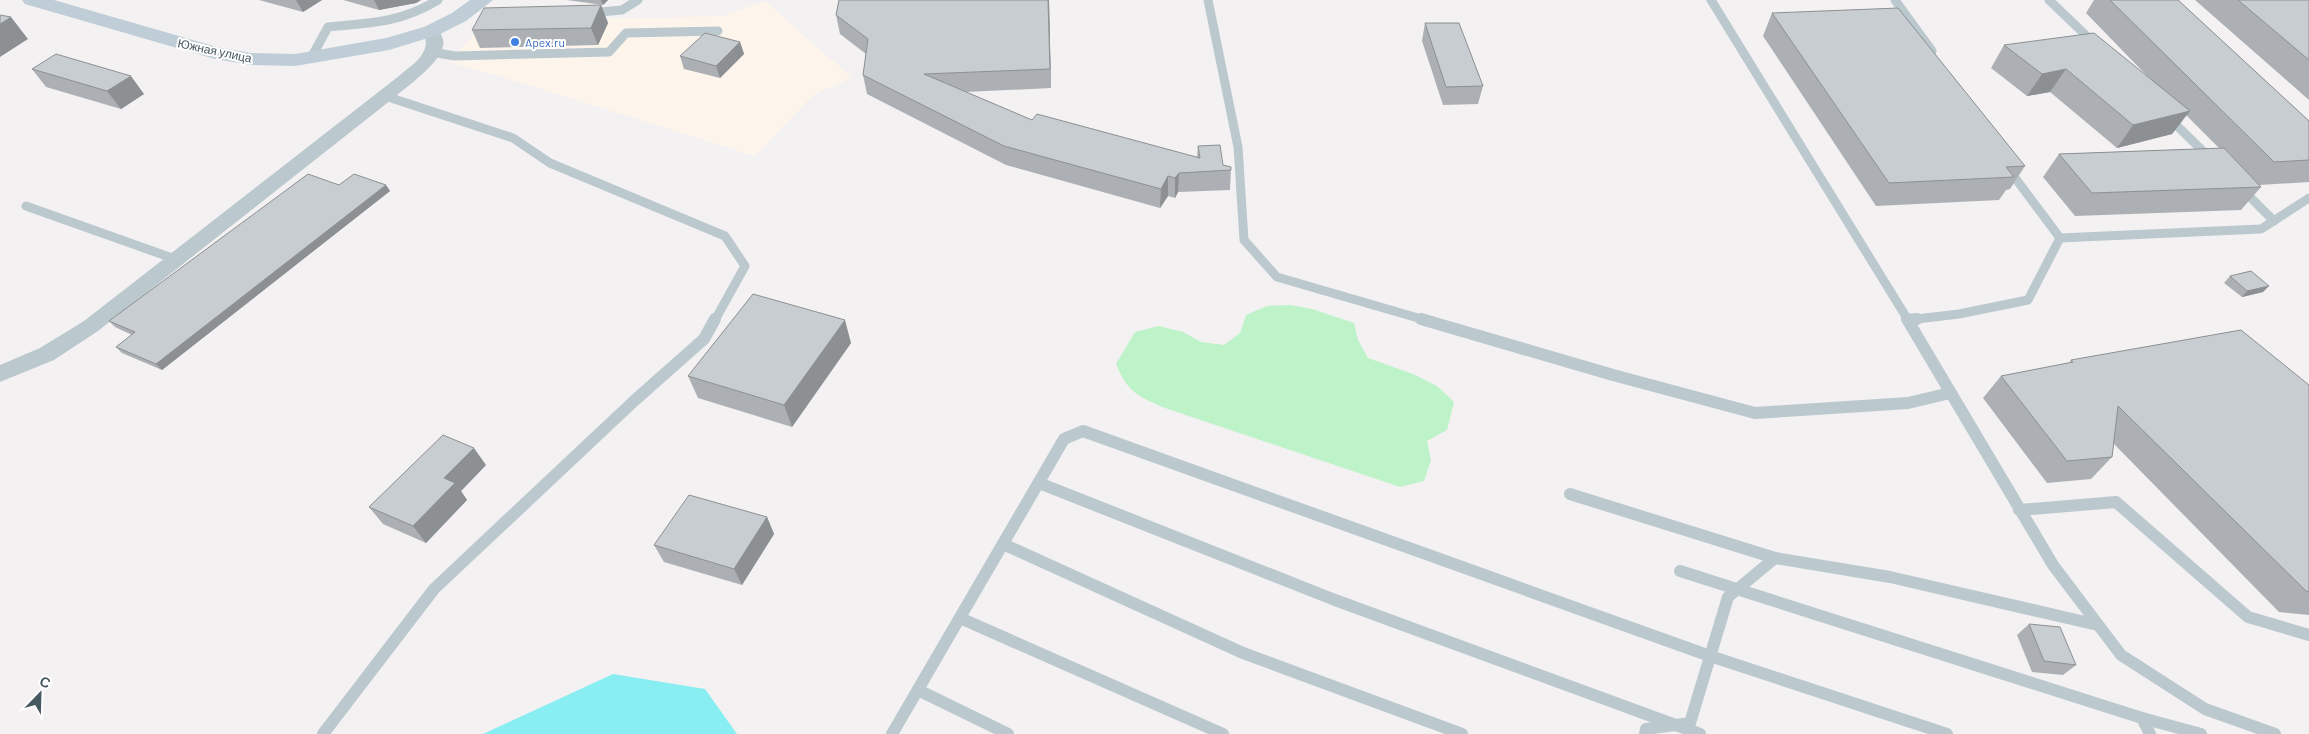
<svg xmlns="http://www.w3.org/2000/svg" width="2309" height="734" font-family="Barlow,sans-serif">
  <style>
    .commercial { fill: #fdf5eb }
    .green { fill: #bef3c9 }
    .water { fill: #88eef2 }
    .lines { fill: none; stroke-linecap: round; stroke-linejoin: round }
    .lane-far1 { stroke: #bbc9ce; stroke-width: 9 }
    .lane { stroke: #bbc9ce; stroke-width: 12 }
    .street { fill: #bbc9ce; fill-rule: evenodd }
    .secondary { fill: #becdd6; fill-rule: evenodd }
    .wall { fill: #acb0b4 }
    .shaded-wall { fill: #8c9092 }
    .building { fill: #c8cdd1; stroke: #8c9092 }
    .shop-dot { fill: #3f7fe0; stroke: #fff; stroke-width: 2 }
    .labels { text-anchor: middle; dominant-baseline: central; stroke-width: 4; stroke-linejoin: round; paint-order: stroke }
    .far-shop-label { font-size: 12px; fill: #366cbe; stroke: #fff; text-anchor: start }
    .far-street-label { font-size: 12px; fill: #475960; stroke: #fff }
  </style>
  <rect width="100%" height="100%" fill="#f4f1f2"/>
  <polygon class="commercial" points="765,1 852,78 813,95 755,156 522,83 449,62 485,22 723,16"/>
  <path class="green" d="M 1290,305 L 1312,309 L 1354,323 L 1358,340 L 1368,358 L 1413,374 L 1437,386 L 1454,402 L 1447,430 L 1427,441 L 1431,460 L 1424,481 L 1400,487 L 1162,407 C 1136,395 1127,391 1116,364 L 1135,332 L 1159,326 L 1183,332 L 1201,342 L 1224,345 L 1240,333 L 1246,315 L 1267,306 Z"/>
  <polygon class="water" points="613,674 705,689 737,734 483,734"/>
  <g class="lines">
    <g class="lane-far1">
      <polyline points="1208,0 1238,147 1244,240 1277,277 1425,320"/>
      <polyline points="1711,0 1908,320"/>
      <polyline points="1895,0 1932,51"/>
      <polyline points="2049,0 2095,44"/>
      <polyline points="589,13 622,10 638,0"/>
      <polyline points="431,52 455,56 609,52 626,33 718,31"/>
      <path d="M 311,58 L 328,27 C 372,23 399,23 438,0"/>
      <polyline points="385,96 513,138 550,163 725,236 745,266 715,320"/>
      <polyline points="2168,117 2212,160"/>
      <polyline points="2007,167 2060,238"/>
      <polyline points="2242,189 2274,221"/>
      <polyline points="26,206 175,259"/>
      <polyline points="1908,320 1959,314 2028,300 2060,238 2261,229 2309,198"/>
    </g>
    <g class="lane">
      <polyline points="1421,319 1613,375 1755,413 1908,403 1950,393"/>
      <polyline points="1907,319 2053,565 2121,655 2205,709 2275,734"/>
      <polyline points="1908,320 1917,319"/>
      <polyline points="1039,483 1335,600 1700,734"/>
      <polyline points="1570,494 1775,558"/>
      <polyline points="2019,510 2116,502 2248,617 2309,635"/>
      <polyline points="1003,544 1243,653 1462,734"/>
      <polyline points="1680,571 2142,718 2201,734"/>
      <polyline points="960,618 1223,734"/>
      <polyline points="918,690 1008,734"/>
      <polyline points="2142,718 2150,734"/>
      <polyline points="323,734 434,589 634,401 704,339 715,319"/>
      <polyline points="892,734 1064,439 1083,431 1710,656 1947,734"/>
      <polyline points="1645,734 1646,729 1690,723 1728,597 1775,558 1890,577 2098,625"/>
    </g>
    <path class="street" d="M 431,26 L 437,28 C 440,32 445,40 443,46 C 440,64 405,88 391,100 L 98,331 L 54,360 L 0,382 L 0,365 L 40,348 L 84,321 L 399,76 C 414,63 433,53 423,31 L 425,28 Z"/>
    <polygon class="secondary" points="22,0 54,0 217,47 251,53 295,54 386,38 424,27 452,13 470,0 493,0 466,21 438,35 389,50 295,66 251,65 215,59 25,4"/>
  </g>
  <g class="wall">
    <polygon points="259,0 322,0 303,12"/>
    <polygon points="343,0 421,0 416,3 379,10"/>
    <polygon points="567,0 608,0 603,5"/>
    <polygon points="839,0 1049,0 1051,88 965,92 1032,120 1197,158 1198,146 1223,165 1231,167 1230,190 1178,192 1175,198 1168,196 1160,208 1006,165 867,94 863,75 866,54 840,34 836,15"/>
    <polygon points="2094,0 2178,0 2309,121 2309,182 2259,185 2261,187 2241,210 2075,216 2043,177 2059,154 2219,148 2186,115 2172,134 2117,148 2050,92 2027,96 1991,68 2004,45 2152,81 2086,13"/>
    <polygon points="2195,0 2309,0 2309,100"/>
    <polygon points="601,5 608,23 598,45 480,48 472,30"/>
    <polygon points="1772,13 2025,166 2010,189 2006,190 1999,200 1876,206 1763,36"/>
    <polygon points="1425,23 1483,86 1478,104 1443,105 1422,41"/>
    <polygon points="740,42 744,54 720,78 684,69 680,56"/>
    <polygon points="32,69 144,94 121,109 46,87"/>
    <polygon points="339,185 386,185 390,191 162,370 122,353 116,347 132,335 115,327 109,321"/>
    <polygon points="2230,276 2263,292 2242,297 2224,283"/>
    <polygon points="851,343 792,427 698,398 688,376"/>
    <polygon points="2071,360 2309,385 2309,615 2279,612 2114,444 2112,457 2091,479 2047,483 1983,398 2001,376 2069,363"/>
    <polygon points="486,465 461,491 467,500 426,543 383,524 369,507"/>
    <polygon points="767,517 774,534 742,585 664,562 654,545"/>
    <polygon points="2029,624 2076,665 2063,675 2032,672 2017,635"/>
  </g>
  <g class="shaded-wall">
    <polygon points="296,0 322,0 303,12"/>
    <polygon points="374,0 421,0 416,3 379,10"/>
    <polygon points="601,0 608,0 603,5"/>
    <polygon points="1048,0 1049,0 1051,88 1050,69"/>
    <polygon points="601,5 608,23 598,45 591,28"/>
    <polygon points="11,17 28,39 0,57 0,24"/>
    <polygon points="740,42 744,54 720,78 716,66"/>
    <polygon points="2066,69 2050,92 2027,96 2042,74"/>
    <polygon points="131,76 144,94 121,109 107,91"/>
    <polygon points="2190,111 2172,134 2117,148 2133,125"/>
    <polygon points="1179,173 1178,192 1175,198 1175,178"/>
    <polygon points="1168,176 1168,196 1160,208 1161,189"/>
    <polygon points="386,185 390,191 162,370 156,364"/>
    <polygon points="2269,286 2263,292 2242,297 2247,291"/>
    <polygon points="845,320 851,343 792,427 784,405"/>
    <polygon points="474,448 486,465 461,491 467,500 426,543 413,526 444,478"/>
    <polygon points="767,517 774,534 742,585 734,569"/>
  </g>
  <g class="building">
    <polygon points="839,0 1048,0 1050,69 924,74 1032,120 1037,114 1200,158 1198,146 1220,145 1223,165 1231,167 1231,170 1179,173 1175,178 1168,176 1161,189 1004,146 863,75 868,39 836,15"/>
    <polygon points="2110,0 2178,0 2309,121 2309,160 2274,162"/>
    <polygon points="2238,0 2309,0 2309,60"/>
    <polygon points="601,5 591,28 472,30 484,8"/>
    <polygon points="1898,8 2025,166 2006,167 2014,177 1889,183 1772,13"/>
    <polygon points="0,15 11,17 0,24"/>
    <polygon points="1425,23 1459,23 1483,86 1446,87"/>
    <polygon points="705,33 740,42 716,66 680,56"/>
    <polygon points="2094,33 2190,111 2133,125 2066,69 2042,74 2004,45"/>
    <polygon points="56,54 131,76 107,91 32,69"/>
    <polygon points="2224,148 2261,187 2092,193 2059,154"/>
    <polygon points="308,174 339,185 354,174 386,185 156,364 116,347 135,332 109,321"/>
    <polygon points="2251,271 2269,286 2247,291 2230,276"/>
    <polygon points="753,294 845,320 784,405 688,376"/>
    <polygon points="2241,330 2309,385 2309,592 2306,591 2118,406 2112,457 2067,461 2001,376 2073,362 2071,360"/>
    <polygon points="443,435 474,448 444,478 455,483 413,526 369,507"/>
    <polygon points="689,495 767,517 734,569 654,545"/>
    <polygon points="2029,624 2060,627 2076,665 2044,661"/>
  </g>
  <circle class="shop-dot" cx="515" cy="42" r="5"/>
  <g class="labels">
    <g class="far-shop-label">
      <text x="525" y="42">Apex.ru</text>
    </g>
    <g class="far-street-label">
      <text transform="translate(215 50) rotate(12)">Южная улица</text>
    </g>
  </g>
  <g transform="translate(40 694) rotate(23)" stroke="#ffffff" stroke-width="4" paint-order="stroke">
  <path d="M0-4L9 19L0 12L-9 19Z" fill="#475960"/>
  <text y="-8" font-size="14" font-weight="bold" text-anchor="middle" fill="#475960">С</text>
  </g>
</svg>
